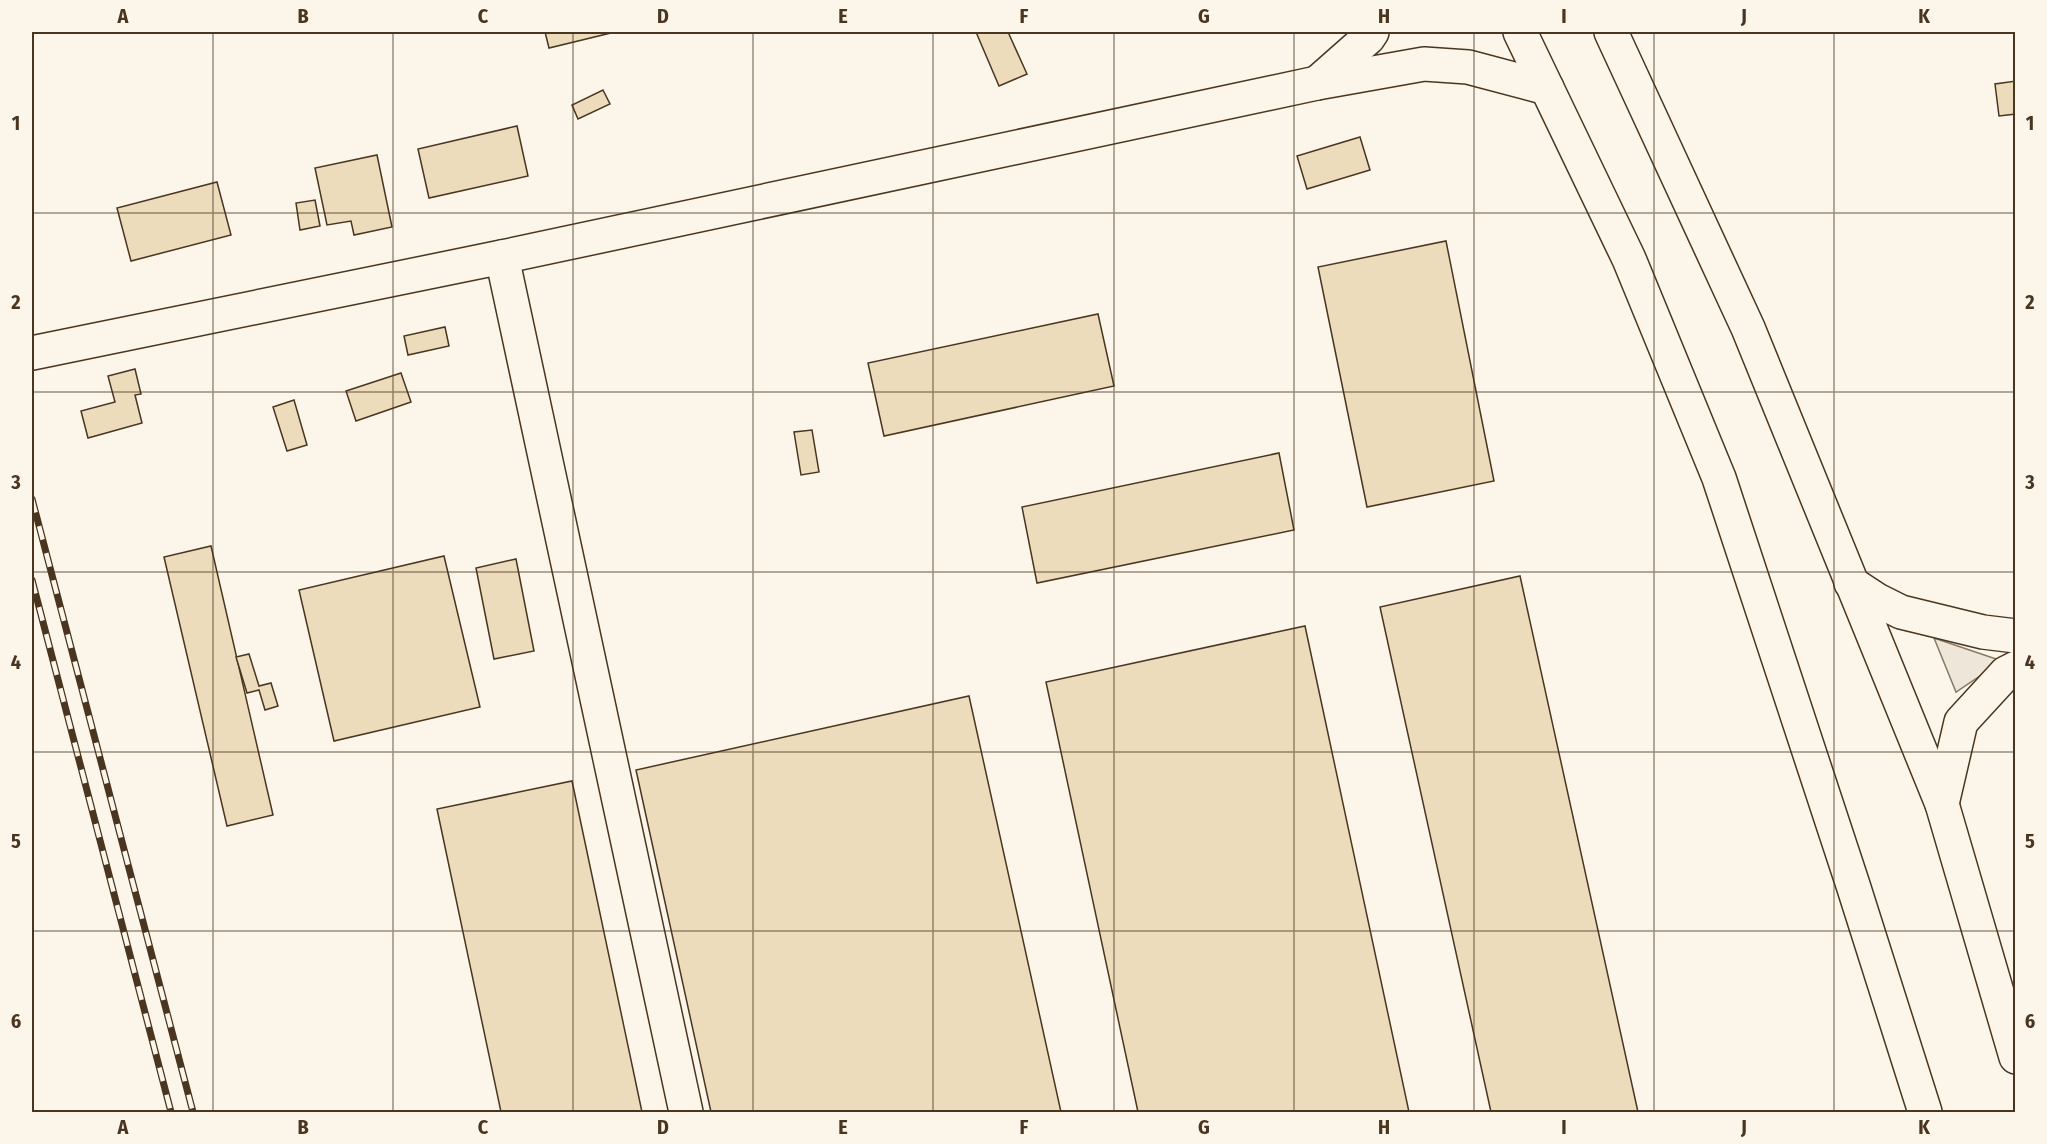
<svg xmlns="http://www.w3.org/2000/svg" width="2047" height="1144" font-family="'Fira Sans Condensed',sans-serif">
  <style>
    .green { fill: #ede6d9; stroke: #887966; stroke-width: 1.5 }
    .building { fill: #ecdcbc; stroke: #4a3520; stroke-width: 1.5 }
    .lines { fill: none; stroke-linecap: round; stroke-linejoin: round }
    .minor-casing { stroke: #4a3520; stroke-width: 36 }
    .highway-casing { stroke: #4a3520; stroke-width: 36 }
    .minor { stroke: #fbf6e9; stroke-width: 33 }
    .highway { stroke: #fbf6e9; stroke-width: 33 }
    .rail-casing { stroke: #4a3520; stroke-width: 7 }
    .rail { stroke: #fbf6e9; stroke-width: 4.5; stroke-dasharray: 14; stroke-linecap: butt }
    .grid { fill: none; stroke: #4a3520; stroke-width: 1.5; stroke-opacity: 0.55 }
    .neatline { fill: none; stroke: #4a3520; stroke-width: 2 }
    .grid-label { font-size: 20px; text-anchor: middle; font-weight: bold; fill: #4a3520 }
  </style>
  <rect width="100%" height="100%" fill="#fbf6e9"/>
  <polygon class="green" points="1934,638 2002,661 1956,692"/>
  <g class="building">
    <polygon points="545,32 615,32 549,48"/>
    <polygon points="976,32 1008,32 1027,74 999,86"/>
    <polygon points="2016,81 2016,114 1999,116 1995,84"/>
    <polygon points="603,90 610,104 578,119 572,105"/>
    <polygon points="517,126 528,176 429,198 418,149"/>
    <polygon points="1360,137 1370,170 1307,189 1297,156"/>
    <polygon points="377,155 392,227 354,235 351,221 327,225 315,168"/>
    <polygon points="217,182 231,235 131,261 117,208"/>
    <polygon points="315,200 320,226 300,230 296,203"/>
    <polygon points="1446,241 1494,481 1367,507 1318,267"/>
    <polygon points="1098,314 1114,386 884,436 868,363"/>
    <polygon points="445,327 449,346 408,355 404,336"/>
    <polygon points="135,369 141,394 135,395 142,423 88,438 81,411 115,402 108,376"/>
    <polygon points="401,373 411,402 356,421 346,391"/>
    <polygon points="294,400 307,445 287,451 273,407"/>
    <polygon points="812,430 819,472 801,475 794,432"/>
    <polygon points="1279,453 1294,530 1037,583 1022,507"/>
    <polygon points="211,546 273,815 227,826 164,557"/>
    <polygon points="444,556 480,707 334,741 299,590"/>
    <polygon points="516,559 534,651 494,659 476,568"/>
    <polygon points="1520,576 1638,1112 1491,1112 1380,607"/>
    <polygon points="1305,626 1409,1112 1138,1112 1046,682"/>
    <polygon points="249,654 259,686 271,683 278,706 265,710 259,690 247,693 236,657"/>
    <polygon points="969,696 1061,1112 711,1112 636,770"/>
    <polygon points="572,781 642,1112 501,1112 437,809"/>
  </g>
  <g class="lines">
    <defs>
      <g id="minor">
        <polyline points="1317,83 1368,38 1372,32"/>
        <polyline points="502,257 686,1112"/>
        <polyline points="32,353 502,257 1317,83 1424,64 1468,67 1547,88"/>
        <polyline points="1851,583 1877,600 1901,612 1983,632 2016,636"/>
        <polyline points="1942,804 1961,722 2006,673 2016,668"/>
      </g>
      <g id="highway">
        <polyline points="1520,32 1629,259 1719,478 1853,885 1925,1112"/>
        <polyline points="1611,32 1748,328 1942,804 2016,1057"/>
      </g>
    </defs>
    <use href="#minor" class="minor-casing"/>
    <use href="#highway" class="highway-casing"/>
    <use href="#minor" class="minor"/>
    <use href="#highway" class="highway"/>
    <defs>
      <g id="rail">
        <polyline points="32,499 193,1112"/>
        <polyline points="32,580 171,1112"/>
      </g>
    </defs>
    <use href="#rail" class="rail-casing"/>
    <use href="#rail" class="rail"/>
  </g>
  <path class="grid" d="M 213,32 L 213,1112M 393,32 L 393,1112M 573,32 L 573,1112M 753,32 L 753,1112M 933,32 L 933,1112M 1114,32 L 1114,1112M 1294,32 L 1294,1112M 1474,32 L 1474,1112M 1654,32 L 1654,1112M 1834,32 L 1834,1112M 32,213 L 2016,213M 32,392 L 2016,392M 32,572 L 2016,572M 32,752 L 2016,752M 32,931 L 2016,931"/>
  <rect width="2047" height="1144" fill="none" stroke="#fbf6e9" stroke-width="66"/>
  <rect x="33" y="33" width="1981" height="1078" class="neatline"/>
  <g class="grid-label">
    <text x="123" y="23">A</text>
    <text x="303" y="23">B</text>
    <text x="483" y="23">C</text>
    <text x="663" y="23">D</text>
    <text x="843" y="23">E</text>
    <text x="1024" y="23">F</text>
    <text x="1204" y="23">G</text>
    <text x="1384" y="23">H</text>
    <text x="1564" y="23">I</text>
    <text x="1744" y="23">J</text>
    <text x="1924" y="23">K</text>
    <text x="16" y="130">1</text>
    <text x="2030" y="130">1</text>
    <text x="16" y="309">2</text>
    <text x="2030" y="309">2</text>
    <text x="16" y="489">3</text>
    <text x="2030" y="489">3</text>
    <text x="16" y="669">4</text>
    <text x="2030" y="669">4</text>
    <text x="16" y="848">5</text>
    <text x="2030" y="848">5</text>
    <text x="16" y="1028">6</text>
    <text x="2030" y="1028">6</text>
    <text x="123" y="1134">A</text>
    <text x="303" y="1134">B</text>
    <text x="483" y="1134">C</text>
    <text x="663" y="1134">D</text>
    <text x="843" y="1134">E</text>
    <text x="1024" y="1134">F</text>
    <text x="1204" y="1134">G</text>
    <text x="1384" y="1134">H</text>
    <text x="1564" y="1134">I</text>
    <text x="1744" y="1134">J</text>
    <text x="1924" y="1134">K</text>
  </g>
</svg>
